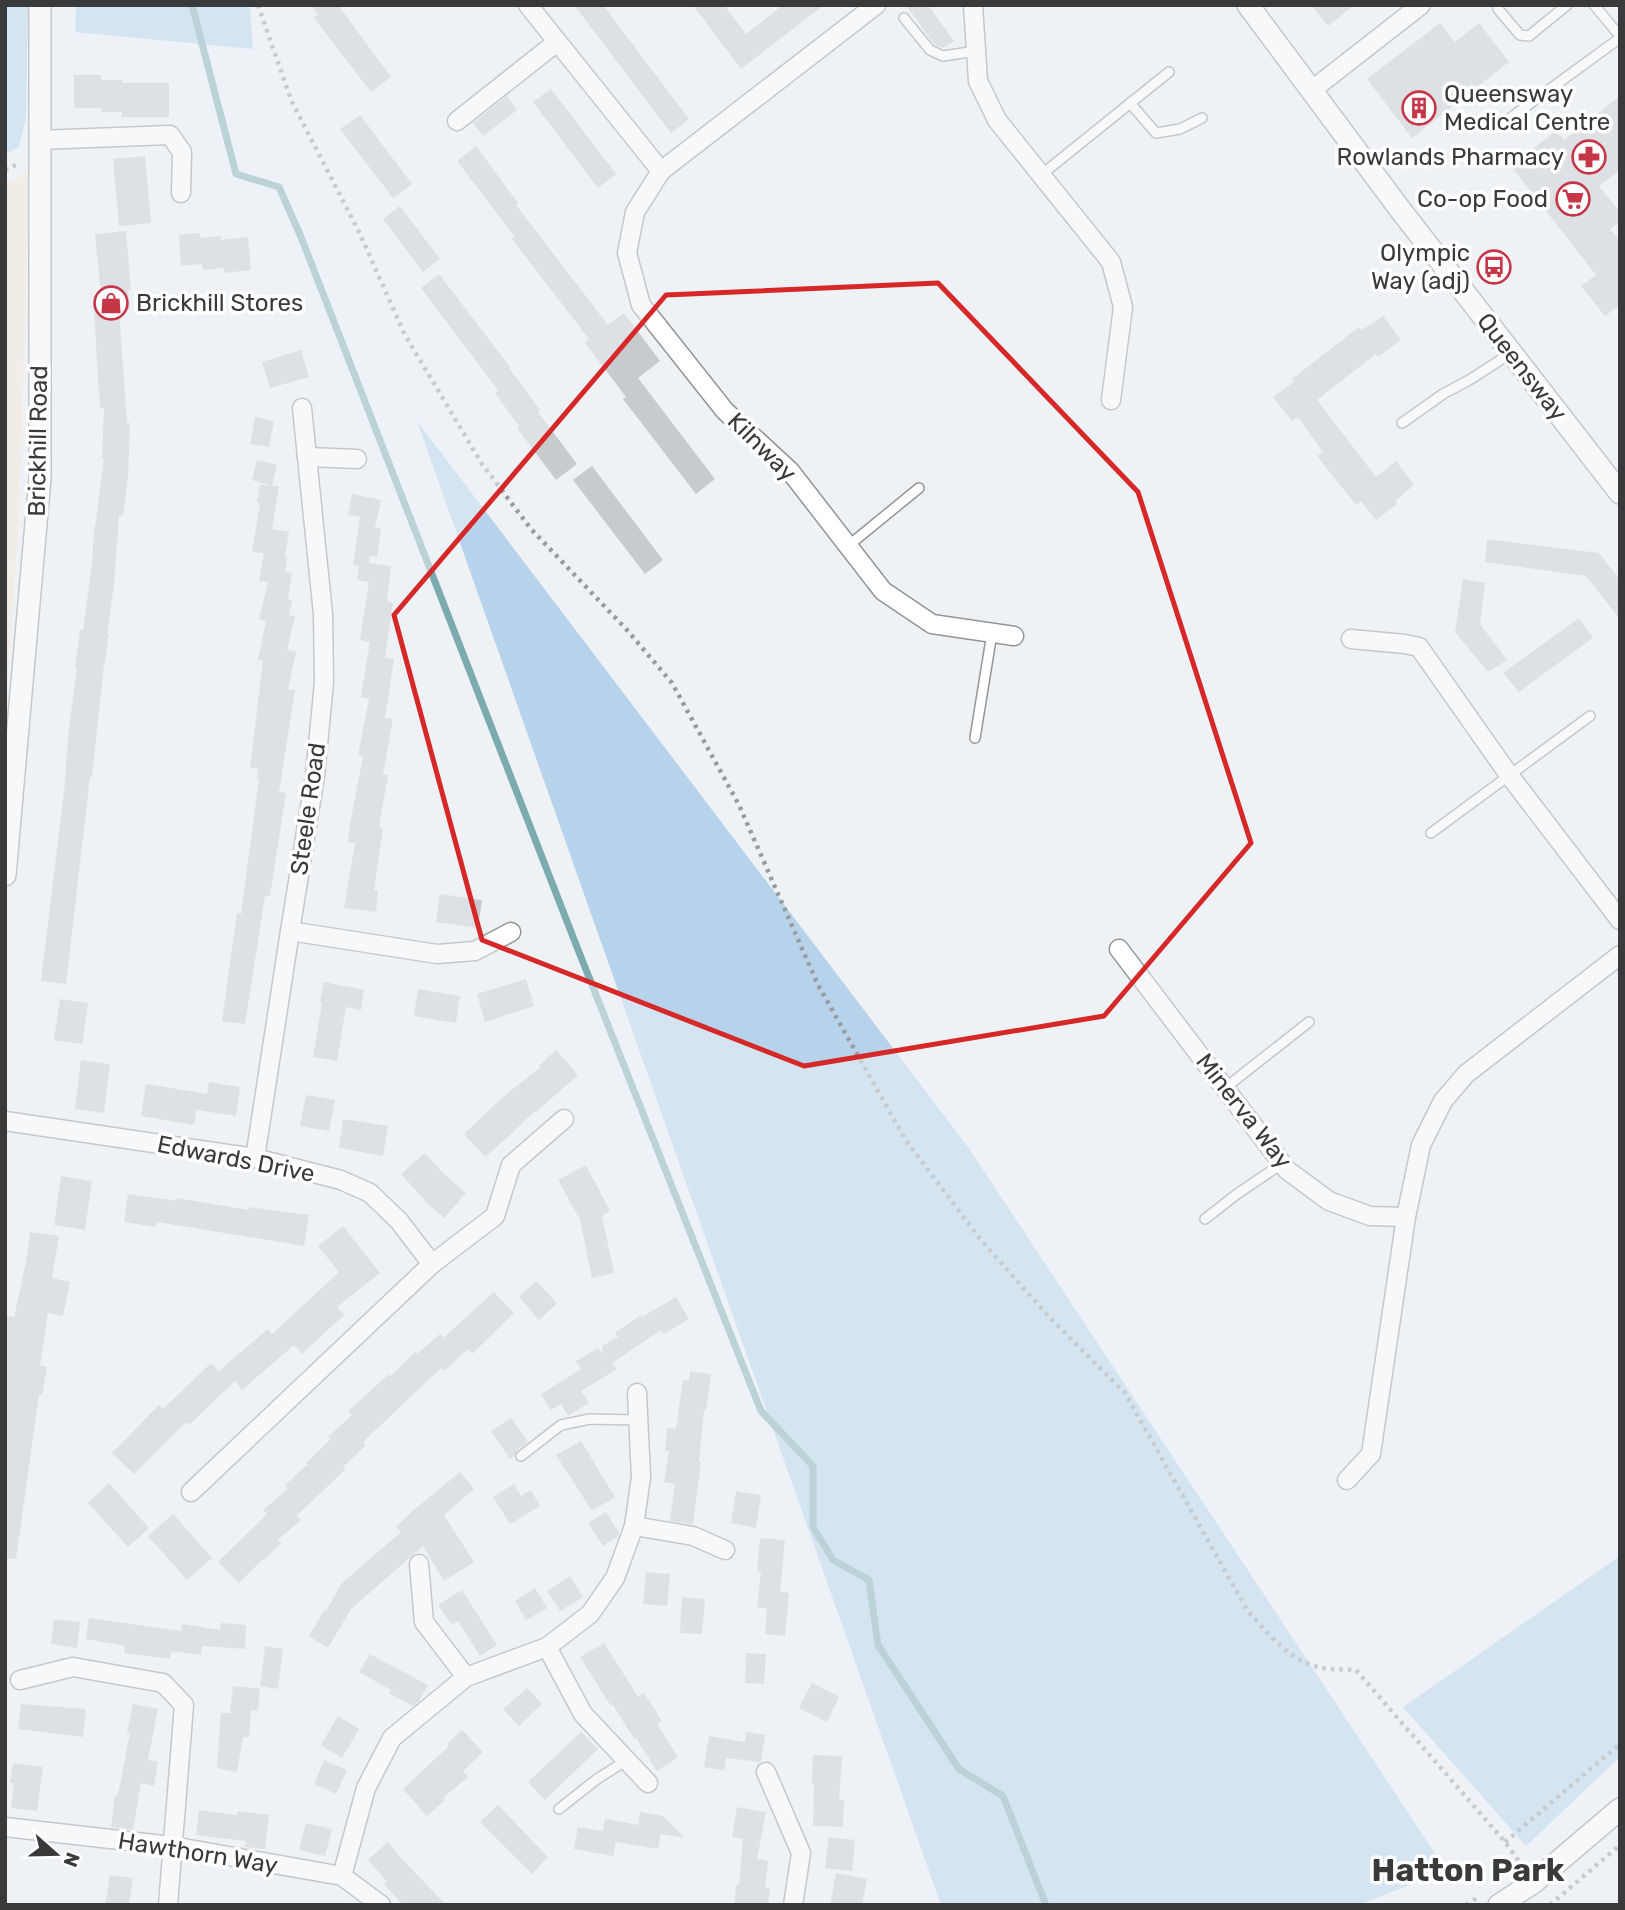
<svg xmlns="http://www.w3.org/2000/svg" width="1625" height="1910" font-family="Rubik,sans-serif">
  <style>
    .education { fill: #f7e4d4 }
    .green { fill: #b7d3eb }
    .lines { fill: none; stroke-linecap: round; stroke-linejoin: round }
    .stream { stroke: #7cabaf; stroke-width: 7 }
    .building { fill: #c7cbce }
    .service-casing { stroke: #929698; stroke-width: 12 }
    .minor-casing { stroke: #929698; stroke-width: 21 }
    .tertiary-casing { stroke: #929698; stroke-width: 24 }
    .path { stroke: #999c9e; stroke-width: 4.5; stroke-dasharray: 3.5 5; stroke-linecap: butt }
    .service { stroke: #fff; stroke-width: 9 }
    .minor { stroke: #fff; stroke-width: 18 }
    .tertiary { stroke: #fff; stroke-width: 21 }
    .marked { fill: none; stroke: #d62828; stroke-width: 5; stroke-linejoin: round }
    .labels { text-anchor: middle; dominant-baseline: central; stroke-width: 7; stroke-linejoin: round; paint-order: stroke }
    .poi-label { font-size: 24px; fill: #393a3c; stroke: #fff; text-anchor: end }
    .street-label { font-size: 24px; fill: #393a3c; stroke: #fff }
    .district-label { font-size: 32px; font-weight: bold; fill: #393a3c; stroke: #fff }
  </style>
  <rect width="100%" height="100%" fill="#eef2f5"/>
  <polygon class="education" points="30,171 18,535 5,712 5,185"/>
  <g class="green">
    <polygon points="5,5 28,5 26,119 19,147 5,154"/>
    <polygon points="76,5 250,5 253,49 75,32"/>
    <polygon points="417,421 968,1147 1446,1870 1359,1905 941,1905"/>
    <polygon points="1620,1556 1620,1757 1526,1846 1403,1707"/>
  </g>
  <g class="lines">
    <polyline class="stream" points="192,5 236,174 279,187 301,237 575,942 761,1411 813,1466 813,1527 833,1560 869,1580 878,1645 959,1769 1003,1796 1046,1905"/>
  </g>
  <g class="building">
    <polygon points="311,5 338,5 391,77 371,92 314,18 318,14"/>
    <polygon points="574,5 603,5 689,119 671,133"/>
    <polygon points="693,5 724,5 746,34 783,5 824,5 741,69"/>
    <polygon points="906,5 928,5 954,41 943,48 935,45"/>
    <polygon points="1311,5 1354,5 1328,26"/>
    <polygon points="1440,23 1455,42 1479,23 1509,62 1412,138 1367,79"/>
    <polygon points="74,75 101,75 101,80 122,80 122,83 169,83 169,117 122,117 122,112 101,112 101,108 74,108"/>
    <polygon points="551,89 616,174 598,188 533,102"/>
    <polygon points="507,96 517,110 483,136 473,123"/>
    <polygon points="1620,96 1620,170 1599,186 1620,212 1620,222 1610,229 1620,241 1620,305 1605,316 1581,286 1596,275 1511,166 1556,131 1564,140"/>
    <polygon points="360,115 412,184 393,198 340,129"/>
    <polygon points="476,146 518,203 516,205 608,325 624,313 660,361 638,378 715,479 696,494 623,399 626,397 585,343 589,339 512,239 515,237 457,161"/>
    <polygon points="145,156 151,223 119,226 113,159"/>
    <polygon points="400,206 440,259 423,272 383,219"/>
    <polygon points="126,231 131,290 128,290 130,309 119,310 127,423 130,423 128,476 123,516 119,516 114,584 107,634 109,634 103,673 92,777 90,777 66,984 41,981 65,783 68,736 77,669 75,669 80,630 83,630 92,565 94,527 95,527 104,459 102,459 104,408 100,408 93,296 101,295 95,234"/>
    <polygon points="200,233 200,238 221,236 221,240 248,237 251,270 224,273 224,268 203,270 202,264 181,266 179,235"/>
    <polygon points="439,274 510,367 509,368 540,410 538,412 577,464 556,480 517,428 519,426 495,393 498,390 421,288"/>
    <polygon points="1383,316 1401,340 1378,357 1376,354 1317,400 1376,477 1396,461 1414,485 1395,501 1397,504 1376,520 1361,501 1356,505 1317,456 1323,452 1298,417 1292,421 1273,397 1294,382 1292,379 1359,327 1362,330"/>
    <polygon points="301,350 309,377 270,388 262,362"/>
    <polygon points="255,417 274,421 269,447 250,444"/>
    <polygon points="257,460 277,465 272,486 252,480"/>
    <polygon points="592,466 663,560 645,574 573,480"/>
    <polygon points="260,485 279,486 272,529 289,532 285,557 287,557 285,572 292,573 288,599 292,600 289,615 295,616 287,650 296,652 288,690 295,690 279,792 286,793 270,896 265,896 245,1024 222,1021 237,913 241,914 259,779 257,779 258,769 250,768 263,661 258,660 266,621 259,620 268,582 259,581 264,553 252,552 260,503 257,502"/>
    <polygon points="352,494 381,500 375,528 381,529 377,557 370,556 369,563 391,566 387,601 393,603 385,658 394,659 385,718 393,719 383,774 388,775 379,827 383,828 374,890 378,891 376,912 344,908 355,843 348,842 350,824 363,756 358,755 369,699 361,697 370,642 360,640 369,582 357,580 359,566 353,565 360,517 348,515"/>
    <polygon points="1487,539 1599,553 1620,580 1620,619 1586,576 1485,562"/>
    <polygon points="1463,579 1485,583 1480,624 1507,660 1488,672 1455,632"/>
    <polygon points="1579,618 1593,638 1519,692 1503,673"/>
    <polygon points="440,894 482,900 478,928 436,922"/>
    <polygon points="526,979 534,1006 485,1022 477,994"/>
    <polygon points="324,982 364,990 361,1010 346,1007 337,1061 313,1057 322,1003 320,1002"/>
    <polygon points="418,989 460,996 456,1023 414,1016"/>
    <polygon points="60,999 88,1003 82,1044 54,1040"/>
    <polygon points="556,1050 578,1075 536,1112 535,1111 511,1134 485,1157 464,1134 504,1096 541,1067 539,1066"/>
    <polygon points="81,1060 110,1064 104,1113 75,1109"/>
    <polygon points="209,1082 240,1087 236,1116 196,1110 194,1125 141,1116 146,1084 207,1094"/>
    <polygon points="306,1095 335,1100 329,1131 300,1126"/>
    <polygon points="343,1119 388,1126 383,1156 339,1148"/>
    <polygon points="425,1153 443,1173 466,1193 444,1218 427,1203 401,1174"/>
    <polygon points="586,1165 610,1211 602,1216 614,1273 592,1278 580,1220 558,1180"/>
    <polygon points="61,1176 92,1181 85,1230 54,1225"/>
    <polygon points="128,1194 177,1201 177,1198 249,1210 249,1207 309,1215 304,1246 157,1222 156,1227 124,1222"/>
    <polygon points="343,1226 380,1273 337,1307 344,1315 302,1354 294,1345 242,1390 235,1381 189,1425 186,1422 134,1474 112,1453 159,1405 163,1409 211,1363 219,1371 268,1329 272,1334 339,1272 318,1246"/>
    <polygon points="30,1232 59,1236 52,1278 70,1282 63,1316 48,1313 40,1365 47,1367 42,1395 39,1395 16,1559 5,1558 5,1316 14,1317 26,1262"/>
    <polygon points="536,1281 557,1303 539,1320 519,1297"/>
    <polygon points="494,1292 514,1313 472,1354 468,1349 444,1371 441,1368 363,1442 366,1445 343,1467 345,1470 297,1515 301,1520 278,1540 281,1543 264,1560 263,1559 239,1583 218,1562 267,1514 263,1510 288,1489 285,1485 308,1464 306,1463 331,1439 328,1437 352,1415 348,1411 389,1374 391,1376 415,1352 417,1354 440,1334 443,1338"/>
    <polygon points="676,1297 689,1319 664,1334 661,1330 612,1363 617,1369 581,1391 589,1403 568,1416 561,1404 551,1410 541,1394 581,1369 576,1361 598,1348 603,1354 602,1346 618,1337 615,1333 641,1315 642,1317"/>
    <polygon points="690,1371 711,1374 706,1410 704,1410 699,1462 701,1462 693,1524 670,1521 675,1484 664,1482 669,1451 665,1451 667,1428 676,1429 683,1380 689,1381"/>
    <polygon points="511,1418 528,1442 517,1450 514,1456 510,1459 491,1431"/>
    <polygon points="581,1441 615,1497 592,1511 556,1455"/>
    <polygon points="460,1472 474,1489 444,1515 474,1562 444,1581 423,1546 351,1609 328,1648 309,1636 325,1609 327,1610 341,1584 401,1532 396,1527 415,1509"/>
    <polygon points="109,1483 149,1528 128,1547 88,1503"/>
    <polygon points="514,1484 521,1496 531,1490 540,1506 510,1524 493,1497"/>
    <polygon points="736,1491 761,1495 756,1528 731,1523"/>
    <polygon points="606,1512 619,1533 618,1536 603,1546 588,1523"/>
    <polygon points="173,1514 212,1558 187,1580 148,1536"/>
    <polygon points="760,1538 785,1540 780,1592 789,1593 785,1636 765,1634 767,1609 757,1607 761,1572 757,1572"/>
    <polygon points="646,1572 670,1574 667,1606 643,1604"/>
    <polygon points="570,1576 583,1597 560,1611 547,1591"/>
    <polygon points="535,1588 547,1608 526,1620 515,1601"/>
    <polygon points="462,1590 497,1645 480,1656 458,1621 452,1625 438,1605"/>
    <polygon points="682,1597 705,1599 702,1634 680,1633"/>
    <polygon points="89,1618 181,1631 182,1624 220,1630 221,1623 246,1625 245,1649 202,1646 201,1655 171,1651 170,1659 124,1653 125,1646 86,1639"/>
    <polygon points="54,1619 80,1622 77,1648 51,1644"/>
    <polygon points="604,1643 638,1697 644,1693 662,1721 657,1724 678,1757 657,1771 636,1738 634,1739 613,1705 611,1706 580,1657"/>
    <polygon points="265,1646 283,1649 278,1689 260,1686"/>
    <polygon points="746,1653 766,1654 764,1684 745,1683"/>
    <polygon points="370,1654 428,1685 419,1701 413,1706 389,1693 391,1690 359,1672"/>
    <polygon points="812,1683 839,1697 827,1722 799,1708"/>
    <polygon points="233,1686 260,1689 258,1711 251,1710 249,1737 243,1737 237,1772 217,1768 221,1713 230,1713"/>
    <polygon points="527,1688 542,1704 519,1726 503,1709"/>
    <polygon points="21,1704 86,1709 83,1737 18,1729"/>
    <polygon points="133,1704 158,1709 148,1760 158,1762 154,1786 141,1783 133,1830 111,1827 115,1795 118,1795 130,1733 127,1733"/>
    <polygon points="338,1716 359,1729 342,1758 321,1745"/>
    <polygon points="462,1730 483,1752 463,1771 468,1777 443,1798 445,1800 427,1816 403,1789 449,1746 447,1744"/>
    <polygon points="581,1732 598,1749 545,1800 528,1782"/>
    <polygon points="746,1732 765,1735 761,1762 726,1758 724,1770 704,1767 709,1736 745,1742"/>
    <polygon points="813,1755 842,1756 839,1800 844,1800 843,1827 813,1826 814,1783 812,1783"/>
    <polygon points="324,1760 347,1770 336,1794 314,1784"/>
    <polygon points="13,1763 43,1767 37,1811 11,1808 14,1783 10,1783"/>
    <polygon points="498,1805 548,1857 532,1874 480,1822"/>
    <polygon points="737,1807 766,1812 757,1859 768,1861 765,1888 770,1888 768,1905 734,1905 736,1885 739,1885 743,1839 732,1837"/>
    <polygon points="199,1810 237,1815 238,1811 269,1815 265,1849 245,1847 246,1841 196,1835"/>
    <polygon points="640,1812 663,1816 685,1838 661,1834 658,1849 616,1842 613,1856 574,1849 578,1827 603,1831 605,1819 638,1825"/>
    <polygon points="306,1823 332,1829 325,1856 299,1850"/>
    <polygon points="829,1837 855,1840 852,1871 825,1868"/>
    <polygon points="388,1842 401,1858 446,1905 403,1905 384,1884 387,1882 368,1860"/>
    <polygon points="836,1873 867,1879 862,1905 830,1905"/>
    <polygon points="110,1875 133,1878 129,1905 105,1905"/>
  </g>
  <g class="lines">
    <defs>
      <g id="service">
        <polyline points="1498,5 1498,9 1520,35 1529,36 1567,5"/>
        <polyline points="1594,5 1620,36"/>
        <polyline points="904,18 930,50 943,56 976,51"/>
        <polyline points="1130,103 1156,133 1180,129 1202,118"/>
        <polyline points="1502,124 1620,38"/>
        <polyline points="1041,175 1169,72"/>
        <polyline points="1402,423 1443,394 1471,379 1511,353"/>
        <polyline points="848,546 919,488"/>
        <polyline points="975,738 992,633"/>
        <polyline points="1431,833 1590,716"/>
        <polyline points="1225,1088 1309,1022"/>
        <polyline points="1205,1219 1237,1194 1283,1163"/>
        <polyline points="521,1456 561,1425 590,1419 638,1420"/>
        <polyline points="559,1809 597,1779 627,1760"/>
      </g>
      <g id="minor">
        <polyline points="528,5 661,171"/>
        <polyline points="876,5 661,171 635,212 627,253 641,305 725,411 790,471 883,591 932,624 1014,636"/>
        <polyline points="973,5 978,81 997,120 1111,262 1123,307 1111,400"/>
        <polyline points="1312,90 1421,5"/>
        <polyline points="457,121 557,42"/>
        <polyline points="39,140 170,135 182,152 181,193"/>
        <polyline points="307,457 357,459"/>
        <polyline points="1351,639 1405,644 1419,647 1509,775 1620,920"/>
        <polyline points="290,931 437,954 475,951 511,932"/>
        <polyline points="1119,949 1287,1170 1329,1201 1370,1216 1406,1217"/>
        <polyline points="5,1121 255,1158 341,1180 370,1193 399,1221 432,1264"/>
        <polyline points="255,1158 290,931 315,776 324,682 323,614 302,408"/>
        <polyline points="1347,1480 1371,1454 1406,1217 1421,1145 1443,1101 1466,1074 1620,955"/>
        <polyline points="191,1492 432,1264 495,1216 511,1165 564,1119"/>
        <polyline points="634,1526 693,1536 725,1550"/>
        <polyline points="419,1564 424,1622 466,1677"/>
        <polyline points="547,1647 583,1714 648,1783"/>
        <polyline points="20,1680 73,1667 163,1683 184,1705 168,1905"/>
        <polyline points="766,1772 801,1853 793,1905"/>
        <polyline points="5,1827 172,1846 342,1876 381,1905"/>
        <polyline points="342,1876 366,1788 392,1738 466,1677 547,1647 590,1614 615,1578 634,1526 641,1477 637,1393"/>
      </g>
      <g id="tertiary">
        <polyline points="1248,5 1399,208 1620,493"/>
        <polyline points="5,875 40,478 40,5"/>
        <polyline points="1499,1905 1533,1883 1620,1809"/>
      </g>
    </defs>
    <use href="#service" class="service-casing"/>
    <use href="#minor" class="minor-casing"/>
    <use href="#tertiary" class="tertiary-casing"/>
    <g class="path">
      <path d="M 258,5 L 291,100 L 359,232 L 405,335 L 482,464 L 531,529 L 627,630 L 672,683 L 739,805 L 818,985 L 905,1139 L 980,1239 L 1050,1318 L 1125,1393 L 1247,1610 C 1268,1633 1290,1662 1322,1668 C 1333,1670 1345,1669 1356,1670 L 1505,1842 L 1523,1867"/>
      <polyline points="5,170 20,163"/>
      <polyline points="1505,1842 1620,1744"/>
      <polyline points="1466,1905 1480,1896"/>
      <polyline points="1550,1905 1620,1845"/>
    </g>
    <use href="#service" class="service"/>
    <use href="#minor" class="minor"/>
    <use href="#tertiary" class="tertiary"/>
  </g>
  <path d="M0 0H1625V1910H0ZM 938,283 L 1138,492 L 1251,843 L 1104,1016 L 804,1066 L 482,940 L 394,615 L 666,295 Z" fill="#eef2f5" fill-opacity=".55" fill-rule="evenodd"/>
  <path class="marked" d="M 938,283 L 1138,492 L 1251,843 L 1104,1016 L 804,1066 L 482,940 L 394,615 L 666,295 Z"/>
  <defs>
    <symbol id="building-ring" viewBox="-11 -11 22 22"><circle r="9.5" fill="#fff" stroke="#c63649" stroke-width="1.5"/><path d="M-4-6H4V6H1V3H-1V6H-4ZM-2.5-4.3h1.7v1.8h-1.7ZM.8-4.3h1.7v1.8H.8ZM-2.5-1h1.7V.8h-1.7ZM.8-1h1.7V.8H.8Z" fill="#c63649"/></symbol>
    <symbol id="pharmacy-ring" viewBox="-11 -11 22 22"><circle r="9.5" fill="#fff" stroke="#c63649" stroke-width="1.5"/><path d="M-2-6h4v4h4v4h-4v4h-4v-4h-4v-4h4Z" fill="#c63649"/></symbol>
    <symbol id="supermarket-ring" viewBox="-11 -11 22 22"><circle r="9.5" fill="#fff" stroke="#c63649" stroke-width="1.5"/><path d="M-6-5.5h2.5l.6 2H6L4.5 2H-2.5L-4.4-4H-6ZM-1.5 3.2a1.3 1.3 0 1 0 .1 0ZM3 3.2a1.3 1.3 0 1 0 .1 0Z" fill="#c63649"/></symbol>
    <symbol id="bus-ring" viewBox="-11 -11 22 22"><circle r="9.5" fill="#fff" stroke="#c63649" stroke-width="1.5"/><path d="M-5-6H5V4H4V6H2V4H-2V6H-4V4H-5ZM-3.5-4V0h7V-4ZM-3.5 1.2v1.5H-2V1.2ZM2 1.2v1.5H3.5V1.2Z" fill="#c63649"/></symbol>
    <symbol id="shop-ring" viewBox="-11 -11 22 22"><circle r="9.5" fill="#fff" stroke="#c63649" stroke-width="1.5"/><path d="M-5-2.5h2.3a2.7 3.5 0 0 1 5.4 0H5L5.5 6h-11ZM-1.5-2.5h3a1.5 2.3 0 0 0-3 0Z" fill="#c63649"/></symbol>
  </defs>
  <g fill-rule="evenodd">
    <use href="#building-ring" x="1400" y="89" width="38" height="38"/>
    <use href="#pharmacy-ring" x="1570" y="138" width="38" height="38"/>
    <use href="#supermarket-ring" x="1554" y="180" width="38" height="38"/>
    <use href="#bus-ring" x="1475" y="248" width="38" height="38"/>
    <use href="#shop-ring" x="92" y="284" width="38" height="38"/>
  </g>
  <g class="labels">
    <g class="poi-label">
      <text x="1444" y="94" text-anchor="start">Queensway<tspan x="1444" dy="28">Medical Centre</tspan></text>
      <text x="1564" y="157">Rowlands Pharmacy</text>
      <text x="1548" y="199">Co-op Food</text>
      <text x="1470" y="253">Olympic<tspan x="1470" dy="28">Way (adj)</tspan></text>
      <text x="136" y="303" text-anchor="start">Brickhill Stores</text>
    </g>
    <g class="street-label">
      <text transform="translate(1522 367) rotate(52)">Queensway</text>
      <text transform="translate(38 441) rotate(-89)">Brickhill Road</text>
      <text transform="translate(762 447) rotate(45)">Kilnway</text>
      <text transform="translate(308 809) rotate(-82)">Steele Road</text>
      <text transform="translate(1244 1111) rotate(52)">Minerva Way</text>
      <text transform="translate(236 1159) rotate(11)">Edwards Drive</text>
      <text transform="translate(198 1853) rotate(9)">Hawthorn Way</text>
    </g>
    <g class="district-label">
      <text x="1468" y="1870">Hatton Park</text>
    </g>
  </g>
  <rect width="1625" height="1910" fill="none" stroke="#393a3c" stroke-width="14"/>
  <g transform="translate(56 1854) rotate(110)" stroke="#ffffff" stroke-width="5" paint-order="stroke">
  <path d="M0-5L12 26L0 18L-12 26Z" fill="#393a3c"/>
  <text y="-10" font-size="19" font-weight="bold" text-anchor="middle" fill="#393a3c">N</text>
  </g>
</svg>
